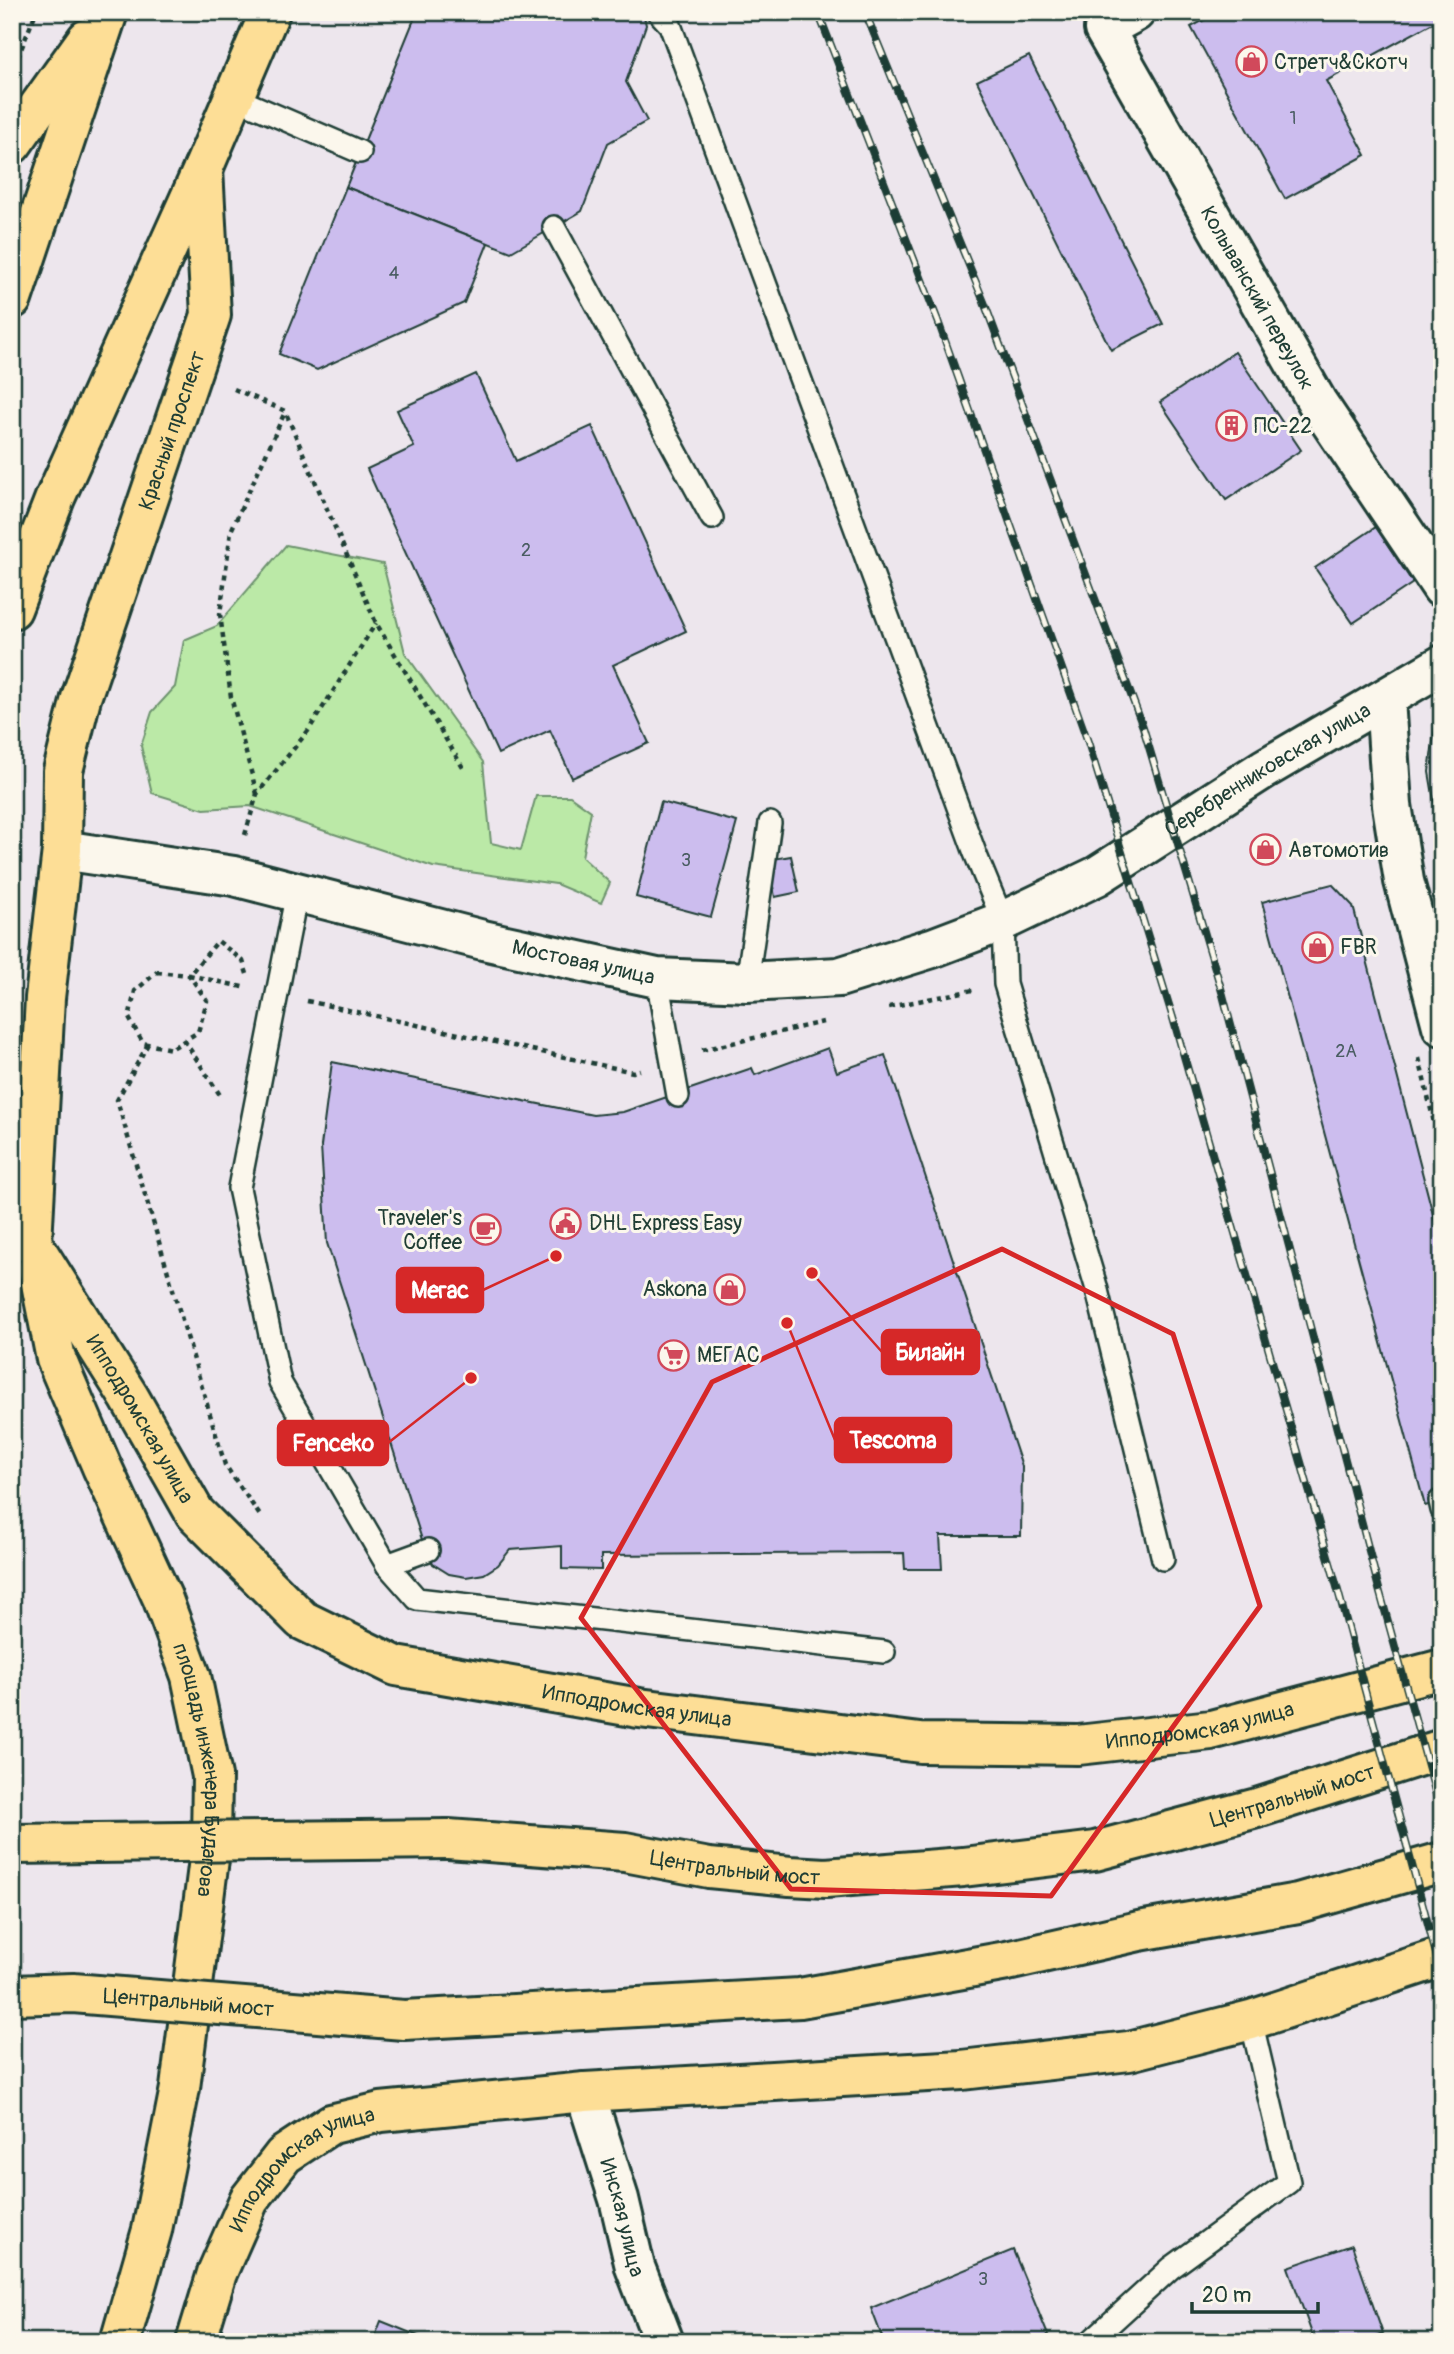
<svg xmlns="http://www.w3.org/2000/svg" width="1454" height="2354" font-family="Pangolin,sans-serif">
  <style>
    .green { fill: #bbe9a7; stroke: #6d936e; stroke-width: 2 }
    .building { fill: #ccbdee; stroke: #1f3d34; stroke-width: 2 }
    .lines { fill: none; stroke-linecap: round; stroke-linejoin: round }
    .service-casing { stroke: #1f3d34; stroke-width: 26 }
    .minor-casing { stroke: #1f3d34; stroke-width: 44 }
    .tertiary-casing { stroke: #1f3d34; stroke-width: 44 }
    .primary-casing { stroke: #1f3d34; stroke-width: 44 }
    .trunk-casing { stroke: #1f3d34; stroke-width: 44 }
    .path { stroke: #1f3d34; stroke-width: 4.5; stroke-dasharray: 5 5; stroke-linecap: butt }
    .service { stroke: #fbf7ec; stroke-width: 21 }
    .minor { stroke: #fbf7ec; stroke-width: 38 }
    .tertiary { stroke: #fbf7ec; stroke-width: 38 }
    .primary { stroke: #fdde96; stroke-width: 38 }
    .trunk { stroke: #fdde96; stroke-width: 38 }
    .tram { stroke: #1f3d34; stroke-width: 2 }
    .rail-casing { stroke: #1f3d34; stroke-width: 8 }
    .rail { stroke: #fbf7ec; stroke-width: 5; stroke-dasharray: 16; stroke-linecap: butt }
    .primary-bridge-casing { stroke: #1f3d34; stroke-width: 44; stroke-linecap: butt }
    .primary-bridge { stroke: #fdde96; stroke-width: 38 }
    .marked { fill: none; stroke: #d62828; stroke-width: 5; stroke-linejoin: round }
    .labels { text-anchor: middle; dominant-baseline: central; stroke-width: 6; stroke-linejoin: round; paint-order: stroke }
    .number-label { font-size: 18px; fill: #4a5d62 }
    .poi-label { font-size: 21px; fill: #1f3d34; stroke: #fbf7ec; text-anchor: start }
    .street-label { font-size: 21px; fill: #1f3d34; stroke: #fbf7ec }
    .leader { fill: none; stroke: #d62828; stroke-width: 2.5 }
    .callout-dot { fill: #d62828; stroke: #fbf7ec; stroke-width: 2.5 }
    .callout { fill: #d62828; stroke: #d62828; stroke-width: 2.5 }
    .callout-label { font-size: 23px; text-anchor: middle; font-weight: bold; fill: #fff }
  </style>
  <rect width="100%" height="100%" fill="#ede6ed"/>
  <filter id="ink" filterUnits="userSpaceOnUse"><feTurbulence type="fractalNoise" baseFrequency=".0143" numOctaves="2"/><feDisplacementMap in="SourceGraphic" scale="14" xChannelSelector="R" yChannelSelector="G"/><feConvolveMatrix kernelMatrix="1 2 1 2 8 2 1 2 1" color-interpolation-filters="sRGB"/></filter>
  <g filter="url(#ink)">
    <polygon class="green" points="286,545 383,564 405,653 483,762 491,843 521,850 536,796 570,796 591,811 582,857 610,883 601,903 556,884 433,867 250,806 204,809 152,793 141,746 152,712 175,687 184,640 217,626"/>
    <g class="building">
      <polygon points="417,12 643,12 646,25 626,82 647,121 608,143 582,211 511,252 346,187"/>
      <polygon points="1219,12 1442,12 1442,18 1326,81 1366,155 1285,199 1191,27"/>
      <polygon points="1029,56 1163,324 1111,350 977,81"/>
      <polygon points="346,187 488,243 464,303 317,370 279,354"/>
      <polygon points="1235,352 1301,450 1226,500 1160,402"/>
      <polygon points="476,374 516,461 592,426 686,631 613,665 649,743 572,778 550,730 498,754 367,469 414,447 397,410"/>
      <polygon points="1376,527 1413,583 1353,623 1315,568"/>
      <polygon points="661,802 737,822 711,917 636,897"/>
      <polygon points="791,856 799,892 775,897 768,860"/>
      <polygon points="1332,884 1353,906 1442,1249 1442,1501 1425,1506 1262,902"/>
      <polygon points="828,1048 837,1072 885,1055 1022,1467 1021,1536 940,1536 942,1569 905,1569 904,1553 601,1555 601,1570 562,1569 562,1546 510,1550 498,1565 484,1574 466,1577 449,1574 433,1564 424,1546 327,1243 321,1146 332,1062 593,1115 623,1112 752,1068 755,1075"/>
      <polygon points="1352,2245 1383,2334 1361,2342 1315,2342 1288,2267"/>
      <polygon points="1013,2250 1050,2340 884,2342 871,2308"/>
      <polygon points="381,2321 433,2342 373,2342"/>
    </g>
    <g class="lines">
      <defs>
        <g id="service">
          <polyline points="658,12 670,25 975,853 1003,921 1005,984 1096,1286 1163,1559"/>
          <polyline points="233,97 360,152"/>
          <polyline points="554,227 712,518"/>
          <polyline points="297,892 239,1188 280,1382 387,1565 417,1599 884,1652"/>
          <polyline points="657,978 678,1096"/>
          <polyline points="747,982 770,823"/>
          <polyline points="1440,1501 1442,1510"/>
          <polyline points="387,1565 428,1550"/>
          <polyline points="1090,2342 1171,2268 1289,2182 1251,2020"/>
        </g>
        <g id="minor">
          <path id="s1" d="M 1135,12 L 1104,29 L 1317,402 L 1442,588"/>
          <polyline points="1385,699 1392,805 1404,881 1442,1026"/>
          <path id="s2" d="M 585,2092 L 619,2199 L 635,2267 L 664,2342"/>
        </g>
        <g id="tertiary">
          <path id="s3" d="M 62,850 L 234,876 L 483,940 L 657,978 L 747,982 L 839,977 L 932,948 L 1003,921 L 1097,876 L 1264,769 L 1442,665"/>
        </g>
        <g id="primary">
          <polyline points="12,144 87,39"/>
          <polyline points="12,299 108,12"/>
          <polyline points="12,609 55,498 203,169 270,12"/>
          <path id="s4" d="M 32,1243 L 45,998 L 62,850 L 63,771 L 81,698 L 211,315 L 203,169"/>
          <path id="s5" d="M 448,1839 L 625,1852 L 709,1868 L 790,1876 L 826,1878 L 963,1867 L 1095,1851 L 1257,1808 L 1442,1749"/>
          <polyline points="404,2020 800,1998 1007,1961 1139,1931 1298,1903 1442,1862"/>
        </g>
        <g id="trunk">
          <path id="s6" d="M 12,1226 L 32,1243 L 129,1397 L 195,1513 L 302,1620 L 396,1666 L 639,1708 L 920,1743 L 1078,1745 L 1211,1730 L 1442,1669"/>
          <path id="s7" d="M 38,1268 L 56,1359 L 102,1467 L 162,1597 L 191,1676 L 212,1776 L 211,1843 L 180,2088 L 152,2230 L 120,2342"/>
          <path id="s8" d="M 196,2342 L 217,2273 L 249,2200 L 284,2155 L 331,2124 L 381,2112 L 585,2092 L 962,2070 L 1129,2051 L 1251,2020 L 1442,1957"/>
        </g>
      </defs>
      <use href="#service" class="service-casing"/>
      <use href="#minor" class="minor-casing"/>
      <use href="#tertiary" class="tertiary-casing"/>
      <use href="#primary" class="primary-casing"/>
      <use href="#trunk" class="trunk-casing"/>
      <g class="path">
        <polyline points="14,67 36,12"/>
        <polyline points="234,389 285,411 376,623 465,771"/>
        <polyline points="257,794 231,697 220,614 231,531 285,412"/>
        <polyline points="245,835 257,794 308,731 376,623"/>
        <polygon points="157,972 189,975 207,1001 198,1032 171,1049 143,1043 129,1018 135,991"/>
        <polyline points="247,974 243,961 218,941 189,975 247,988"/>
        <polyline points="307,1001 633,1072 640,1070"/>
        <polyline points="889,1007 973,990"/>
        <polyline points="184,1040 222,1098"/>
        <polyline points="148,1044 117,1100 225,1465 261,1517"/>
        <polyline points="702,1050 823,1022"/>
        <polyline points="1419,1058 1442,1157"/>
      </g>
      <use href="#service" class="service"/>
      <use href="#minor" class="minor"/>
      <use href="#tertiary" class="tertiary"/>
      <use href="#primary" class="primary"/>
      <use href="#trunk" class="trunk"/>
      <polyline class="tram" points="1442,699 1437,711 1429,772 1442,846"/>
      <defs>
        <g id="rail">
          <polyline points="818,12 938,321 1088,742 1173,1018 1337,1587 1442,1976"/>
          <polyline points="865,12 984,302 1143,727 1223,995 1379,1589 1442,1816"/>
        </g>
      </defs>
      <use href="#rail" class="rail-casing"/>
      <use href="#rail" class="rail"/>
      <defs>
        <g id="primary-bridge">
          <polyline points="12,1844 448,1839"/>
          <path id="s9" d="M 12,1995 L 73,1993 L 404,2020"/>
        </g>
      </defs>
      <use href="#primary-bridge" class="primary-bridge-casing"/>
      <use href="#primary-bridge" class="primary-bridge"/>
    </g>
  </g>
  <path class="marked" d="M 1002,1249 L 1173,1334 L 1260,1606 L 1051,1896 L 791,1889 L 581,1618 L 712,1382 Z"/>
  <defs>
    <symbol id="shop-ring" viewBox="-11 -11 22 22"><circle r="9.5" fill="#fbf7ec" stroke="#d1495b" stroke-width="1.5"/><path d="M-5-2.5h2.3a2.7 3.5 0 0 1 5.4 0H5L5.5 6h-11ZM-1.5-2.5h3a1.5 2.3 0 0 0-3 0Z" fill="#d1495b"/></symbol>
    <symbol id="building-ring" viewBox="-11 -11 22 22"><circle r="9.5" fill="#fbf7ec" stroke="#d1495b" stroke-width="1.5"/><path d="M-4-6H4V6H1V3H-1V6H-4ZM-2.5-4.3h1.7v1.8h-1.7ZM.8-4.3h1.7v1.8H.8ZM-2.5-1h1.7V.8h-1.7ZM.8-1h1.7V.8H.8Z" fill="#d1495b"/></symbol>
    <symbol id="civic-ring" viewBox="-11 -11 22 22"><circle r="9.5" fill="#fbf7ec" stroke="#d1495b" stroke-width="1.5"/><path d="M-.6-6.5H3V-4.5H.6V-3L4-1V1h2V6H-6V1h2V-1L-.6-3ZM-1.2 2.5V6h2.4V2.5Z" fill="#d1495b"/></symbol>
    <symbol id="cafe-ring" viewBox="-11 -11 22 22"><circle r="9.5" fill="#fbf7ec" stroke="#d1495b" stroke-width="1.5"/><path d="M-5.5-4.5H6V0H3Q3 3.5 0 3.5H-2.5Q-5.5 3.5-5.5 0ZM3-3.2v2h1.7v-2ZM-6 4.5H4V6H-6Z" fill="#d1495b"/></symbol>
    <symbol id="supermarket-ring" viewBox="-11 -11 22 22"><circle r="9.5" fill="#fbf7ec" stroke="#d1495b" stroke-width="1.5"/><path d="M-6-5.5h2.5l.6 2H6L4.5 2H-2.5L-4.4-4H-6ZM-1.5 3.2a1.3 1.3 0 1 0 .1 0ZM3 3.2a1.3 1.3 0 1 0 .1 0Z" fill="#d1495b"/></symbol>
  </defs>
  <g fill-rule="evenodd">
    <use href="#shop-ring" x="1234" y="44" width="35" height="35"/>
    <use href="#building-ring" x="1214" y="408" width="35" height="35"/>
    <use href="#shop-ring" x="1248" y="832" width="35" height="35"/>
    <use href="#shop-ring" x="1300" y="930" width="35" height="35"/>
    <use href="#civic-ring" x="548" y="1206" width="35" height="35"/>
    <use href="#cafe-ring" x="468" y="1212" width="35" height="35"/>
    <use href="#shop-ring" x="712" y="1272" width="35" height="35"/>
    <use href="#supermarket-ring" x="656" y="1338" width="35" height="35"/>
  </g>
  <g class="labels">
    <g class="number-label">
      <text x="1293" y="118">1</text>
      <text x="394" y="273">4</text>
      <text x="526" y="550">2</text>
      <text x="686" y="860">3</text>
      <text x="1346" y="1051">2А</text>
      <text x="983" y="2279">3</text>
    </g>
    <g class="poi-label">
      <text x="1274" y="62">Стретч&amp;Скотч</text>
      <text x="1254" y="426">ПС-22</text>
      <text x="1288" y="850">Автомотив</text>
      <text x="1340" y="947">FBR</text>
      <text x="462" y="1218" text-anchor="end">Traveler's<tspan x="462" dy="24">Coffee</tspan></text>
      <text x="589" y="1223">DHL Express Easy</text>
      <text x="707" y="1289" text-anchor="end">Askona</text>
      <text x="697" y="1355">МЕГАС</text>
    </g>
    <g class="street-label">
      <text stroke="none"><textPath href="#s1" startOffset="345">Колыванский переулок</textPath></text>
      <text stroke="none"><textPath href="#s4" startOffset="831">Красный проспект</textPath></text>
      <text stroke="none"><textPath href="#s3" startOffset="1270">Серебренниковская улица</textPath></text>
      <text stroke="none"><textPath href="#s3" startOffset="534">Мостовая улица</textPath></text>
      <text stroke="none"><textPath href="#s6" startOffset="233">Ипподромская улица</textPath></text>
      <text stroke="none"><textPath href="#s6" startOffset="842">Ипподромская улица</textPath></text>
      <text stroke="none"><textPath href="#s6" startOffset="1409">Ипподромская улица</textPath></text>
      <text stroke="none"><textPath href="#s7" startOffset="532">площадь инженера Будагова</textPath></text>
      <text stroke="none"><textPath href="#s5" startOffset="856">Центральный мост</textPath></text>
      <text stroke="none"><textPath href="#s5" startOffset="289">Центральный мост</textPath></text>
      <text stroke="none"><textPath href="#s9" startOffset="177">Центральный мост</textPath></text>
      <text stroke="none"><textPath href="#s8" startOffset="214">Ипподромская улица</textPath></text>
      <text stroke="none"><textPath href="#s2" startOffset="131">Инская улица</textPath></text>
    </g>
  </g>
  <path class="leader" d="M556 1256L483 1290M812 1273L882 1352M787 1323L835 1440M471 1378L388 1443"/>
  <g class="callout-dot">
    <circle cx="556" cy="1256" r="7"/>
    <circle cx="812" cy="1273" r="7"/>
    <circle cx="787" cy="1323" r="7"/>
    <circle cx="471" cy="1378" r="7"/>
  </g>
  <g class="callout">
    <rect x="397" y="1268" width="86" height="44" rx="7"/>
    <rect x="882" y="1330" width="97" height="44" rx="7"/>
    <rect x="835" y="1418" width="116" height="44" rx="7"/>
    <rect x="278" y="1421" width="110" height="44" rx="7"/>
  </g>
  <g class="callout-label">
    <text x="440" y="1298">Мегас</text>
    <text x="930" y="1360">Билайн</text>
    <text x="893" y="1448">Tescoma</text>
    <text x="333" y="1451">Fenceko</text>
  </g>
  <rect width="1454" height="2354" fill="none" stroke="#fbf7ec" stroke-width="42"/>
  <rect x="21" y="21" width="1412" height="2312" fill="none" stroke="#1f3d34" stroke-width="2.5" filter="url(#ink)"/>
  <path d="M1192 2302v10h126v-10" fill="none" stroke="#1f3d34" stroke-width="3.5"/>
  <text x="1202" y="2302" font-size="21" fill="#1f3d34" stroke="#fbf7ec" stroke-width="5" paint-order="stroke">20 m</text>
</svg>
